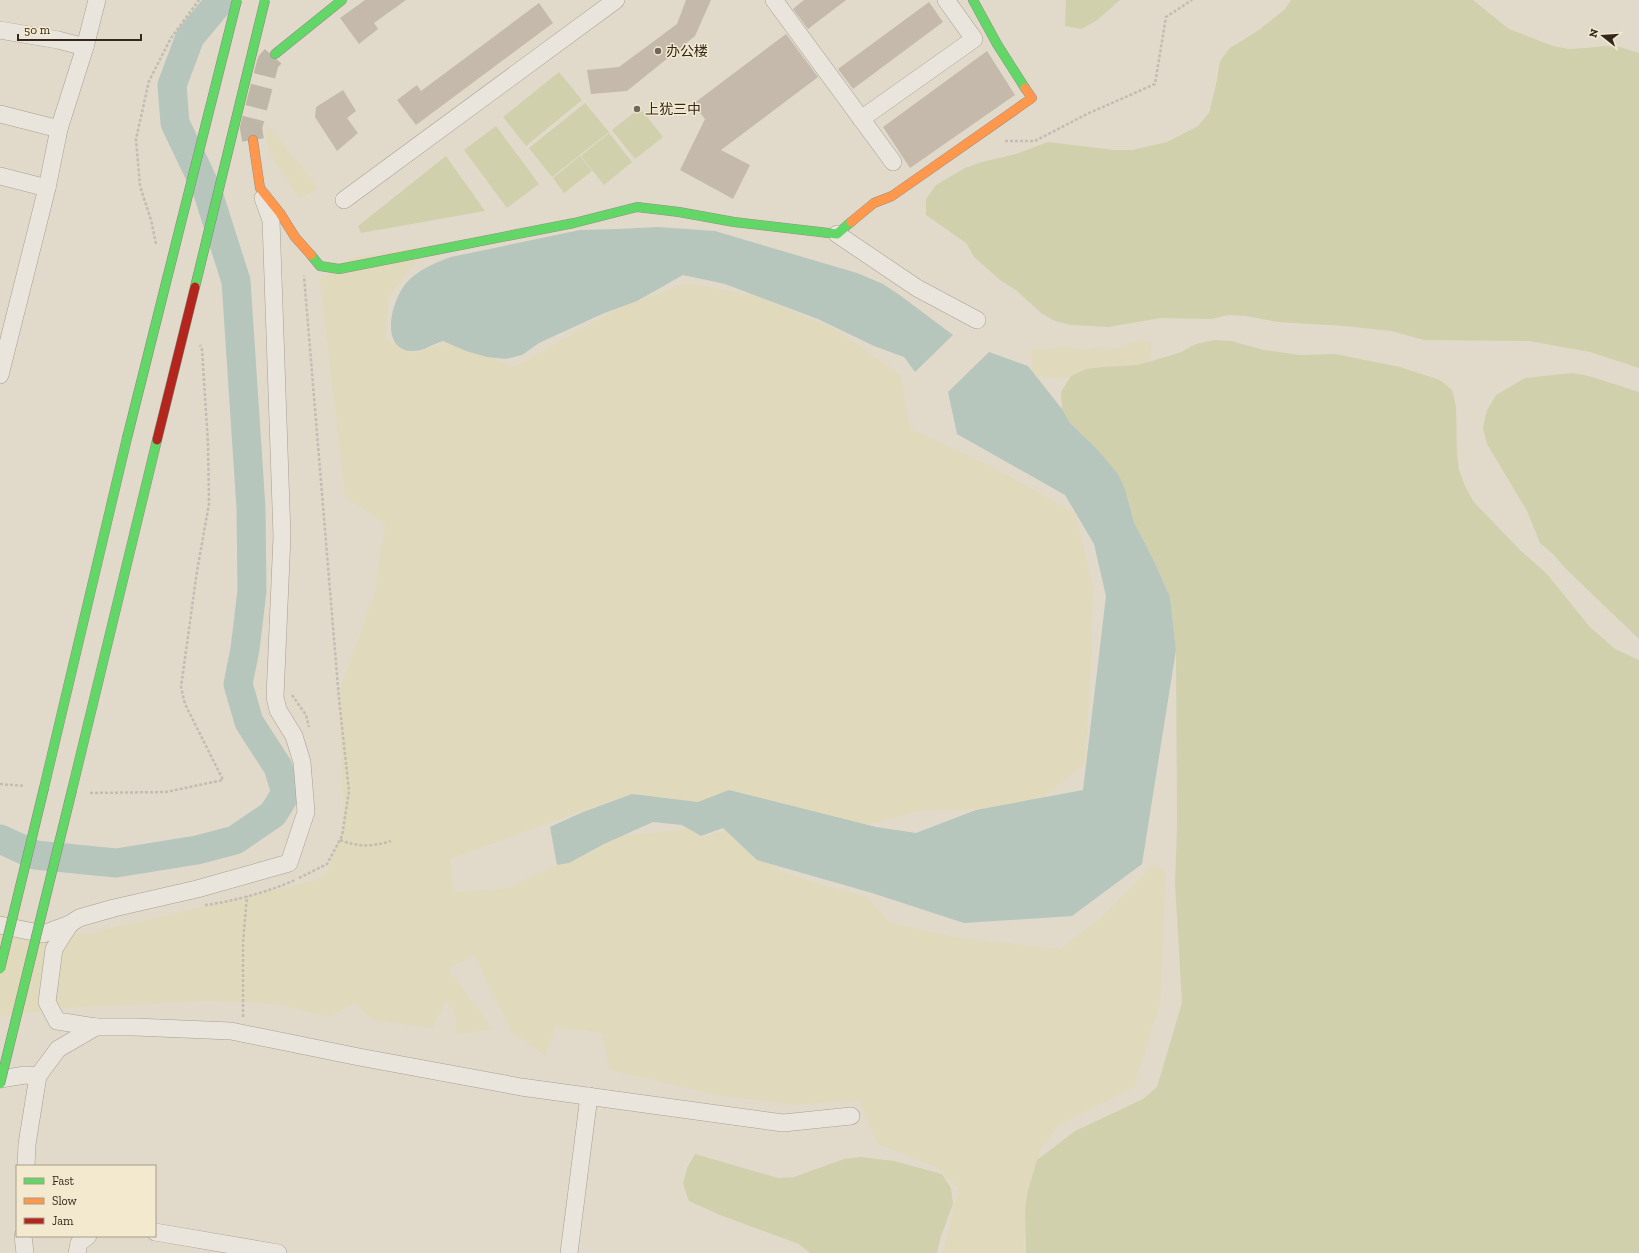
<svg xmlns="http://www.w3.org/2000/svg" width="1639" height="1253" font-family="'Zilla Slab','Noto Sans SC',serif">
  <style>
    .farmland { fill: #e0d9bb }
    .green { fill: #d0d0ad }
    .water { fill: #b6c6bc }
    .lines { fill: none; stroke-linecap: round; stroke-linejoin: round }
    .river { stroke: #b6c6bc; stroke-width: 29 }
    .building { fill: #c5b9ab }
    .secondary-tunnel { stroke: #beb6a7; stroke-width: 22; stroke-dasharray: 22 11; stroke-linecap: butt }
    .street-casing { stroke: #a69f94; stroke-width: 18 }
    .fast-casing { stroke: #968f83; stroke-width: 10 }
    .slow-casing { stroke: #968f83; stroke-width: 10 }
    .path { stroke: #c2bcb3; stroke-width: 2.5; stroke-dasharray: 3 2; stroke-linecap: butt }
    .street { stroke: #eae5dc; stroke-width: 17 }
    .fast { stroke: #63d668; stroke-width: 9 }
    .slow { stroke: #ff974d; stroke-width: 9 }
    .fast-bridge-casing { stroke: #8b857a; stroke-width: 10; stroke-linecap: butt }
    .jam-bridge-casing { stroke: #8b857a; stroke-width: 10; stroke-linecap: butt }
    .fast-bridge { stroke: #63d668; stroke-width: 9 }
    .jam-bridge { stroke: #b3261e; stroke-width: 9 }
    .poi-dot { fill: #71665a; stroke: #f3e9cf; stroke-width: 1.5 }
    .labels { text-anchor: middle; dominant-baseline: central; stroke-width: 3; stroke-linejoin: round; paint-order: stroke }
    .poi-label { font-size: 14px; fill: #34281d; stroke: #f3e9cf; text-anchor: start }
  </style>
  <rect width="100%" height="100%" fill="#e1daca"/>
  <g class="farmland">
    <polygon points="266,124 318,188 300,199 270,154 265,132"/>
    <polygon points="428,246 388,297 386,338 413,353 454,342 514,367 620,307 686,283 757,296 837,330 901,376 910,428 996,469 1075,513 1093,586 1091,666 1085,764 1033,806 921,811 866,825 632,794 592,807 450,859 454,893 508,888 557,865 569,863 621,836 689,829 701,838 726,830 783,873 868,898 890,923 956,937 1060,949 1101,918 1152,866 1166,871 1161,1000 1134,1087 1058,1126 1040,1150 1023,1242 1025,1253 943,1253 959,1188 936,1167 876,1143 860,1100 796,1105 716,1095 610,1070 602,1033 555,1027 545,1056 511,1031 474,955 448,969 492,1029 457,1035 454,1011 446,1000 433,1028 374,1020 354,1003 329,1017 278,1004 208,1001 63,1008 0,1016 0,914 87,934 317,880 327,873 344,825 339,692 376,590 380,552 386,525 345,496 320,280 350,258"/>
    <polygon points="1137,340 1145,340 1151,343 1150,359 1145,366 1120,372 1060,378 1038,376 1032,371 1032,349 1045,350 1055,347 1071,347 1086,350 1099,347 1118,349"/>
  </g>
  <g class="green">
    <polygon points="1066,0 1120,0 1096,21 1081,29 1065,26"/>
    <polygon points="1291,0 1473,0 1509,29 1553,46 1569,49 1586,48 1604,46 1620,47 1639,53 1639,368 1590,352 1529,341 1424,340 1391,331 1344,326 1278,322 1246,316 1228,315 1211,319 1161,318 1108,327 1071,325 1055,321 1041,313 1016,290 1000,280 974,257 966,243 926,215 926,199 936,185 965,168 982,162 1016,154 1048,142 1114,150 1132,150 1167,142 1198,126 1209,113 1217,80 1220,61 1230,48 1259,30 1285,9"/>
    <polygon points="559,72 582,100 526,146 503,117"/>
    <polygon points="585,103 609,132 552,177 529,148"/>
    <polygon points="640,108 663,137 635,159 612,130"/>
    <polygon points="496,126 539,184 507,208 464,150"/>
    <polygon points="609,133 632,162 604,185 581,156"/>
    <polygon points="446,156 485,211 361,233 358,226"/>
    <polygon points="580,156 592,171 564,193 553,178"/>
    <polygon points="1214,340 1231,341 1264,350 1300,355 1335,354 1400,367 1440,380 1452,390 1456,406 1457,454 1459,470 1465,486 1473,501 1520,550 1547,574 1589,626 1615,649 1639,660 1639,1253 1026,1253 1025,1211 1027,1194 1037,1160 1075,1131 1143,1099 1157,1087 1182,1003 1175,884 1177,828 1176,650 1170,597 1155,563 1134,522 1125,489 1096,448 1070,423 1062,409 1061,392 1071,376 1086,369 1103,367 1138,365 1179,353 1196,344"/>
    <polygon points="1572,373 1589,376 1639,392 1639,639 1564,567 1554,555 1540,543 1527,511 1487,444 1483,428 1487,410 1496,395 1525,378"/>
    <polygon points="695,1154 778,1178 794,1177 844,1159 861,1157 894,1161 942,1174 951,1188 953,1204 941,1236 937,1253 810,1253 799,1244 720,1215 689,1201 683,1184 687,1168"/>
  </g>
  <g class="water">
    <path d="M 658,227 L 715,231 L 857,273 L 883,284 L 901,296 L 953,335 L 915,372 L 904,357 L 874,346 L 818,319 L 725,284 L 683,275 L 637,301 L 602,314 L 539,343 L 522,355 L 506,359 L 487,357 L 466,351 L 443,341 C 432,344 423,352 411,351 C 377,348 393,294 410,279 C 421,269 436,262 451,257 L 580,230 L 618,229 Z"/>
    <polygon points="989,352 1028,366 1062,409 1070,423 1096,448 1118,474 1125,489 1134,522 1155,563 1170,597 1176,650 1142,864 1072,916 964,923 872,893 757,860 723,828 701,836 682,825 653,822 604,844 569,863 557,865 550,827 583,812 632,794 698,802 729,790 876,827 916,833 976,810 1083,790 1106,596 1094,544 1065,495 957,434 948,392"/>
  </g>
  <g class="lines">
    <polyline class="river" points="0,839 35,855 116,863 197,850 235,840 273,814 286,793 278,767 249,722 238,684 245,649 252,591 251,508 236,281 207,190 175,123 172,85 190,37 221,0"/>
  </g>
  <g class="building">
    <polygon points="365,0 406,0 374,23 378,29 359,44 340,18"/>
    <polygon points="686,0 711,0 695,36 627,91 591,94 587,70 619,67 677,24"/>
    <polygon points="804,0 846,0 808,29 793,9"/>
    <polygon points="929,2 943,22 853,89 838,69"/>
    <polygon points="539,3 553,23 416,125 397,100 417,85 421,91"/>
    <polygon points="786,34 818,77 721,150 750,165 733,199 680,170 705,119 693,104"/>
    <polygon points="987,51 1015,95 910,168 883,127"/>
    <polygon points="343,90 356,111 347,118 358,133 337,151 315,117 316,107"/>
  </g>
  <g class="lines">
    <polyline class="secondary-tunnel" points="253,140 251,128 268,62 275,54"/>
    <defs>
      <g id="street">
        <polyline points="774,0 893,162"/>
        <polyline points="0,30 58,40 85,47"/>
        <polyline points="0,114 59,129"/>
        <polyline points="861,119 974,39 946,0"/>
        <polyline points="0,176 47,188"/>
        <polyline points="344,200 616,0"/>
        <polyline points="837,234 917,288 977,320"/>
        <polyline points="0,375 47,188 59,129 85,47 97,0"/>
        <polyline points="70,924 54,949 47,1002 57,1021 96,1027"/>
        <polyline points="0,925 43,934 70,924 79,918 114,908 197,889 289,863 306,812 302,762 294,736 278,710 275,697 282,536 271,220 263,198"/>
        <polyline points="0,1079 25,1075 38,1076 58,1049 96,1027 135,1027 231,1031 359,1057 521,1087 783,1123 851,1116"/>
        <polyline points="26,1166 27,1144 38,1076"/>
        <polyline points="155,1232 278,1253"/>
        <polyline points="23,1236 25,1253"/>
        <polyline points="77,1253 79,1243 88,1236"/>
        <polyline points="569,1253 589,1096"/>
      </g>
      <g id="fast">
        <polyline points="973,0 997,44 1025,88"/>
        <polyline points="275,54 342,0"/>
        <polyline points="311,255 320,266 339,269 574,223 637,207 679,212 734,222 837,234 851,222"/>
        <polyline points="44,788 127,438"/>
        <polyline points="72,790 157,440"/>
      </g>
      <g id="slow">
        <polyline points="253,140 260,188 280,213 295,237 311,255"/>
        <polyline points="851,222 874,203 892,196 1032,98 1025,88"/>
      </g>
    </defs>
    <use href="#street" class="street-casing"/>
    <use href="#fast" class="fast-casing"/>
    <use href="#slow" class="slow-casing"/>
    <g class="path">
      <polyline points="1005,141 1035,141 1087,114 1155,84 1166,17 1192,0"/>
      <polyline points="156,244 151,220 140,186 136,139 149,81 171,38 199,0"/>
      <polyline points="292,695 306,715 309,727"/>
      <polyline points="0,784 25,786"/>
      <polyline points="90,793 166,792 223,780 185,704 181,687 197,571 209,504 208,444 202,349 200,345"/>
      <path d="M 340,840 C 358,847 371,847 391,841"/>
      <polyline points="299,878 327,864 342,836 349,791 339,699 304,276"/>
      <path d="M 205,905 C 231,902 271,891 295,880"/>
      <polyline points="243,1017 243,943 247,896"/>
    </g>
    <use href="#street" class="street"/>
    <use href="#fast" class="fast"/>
    <use href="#slow" class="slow"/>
    <defs>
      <g id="fast-bridge">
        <polyline points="195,287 265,0"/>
        <polyline points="127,438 237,0"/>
        <polyline points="0,969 44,788"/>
        <polyline points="0,1084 72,790"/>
      </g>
      <polyline id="jam-bridge" points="157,440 195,287"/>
    </defs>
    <use href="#fast-bridge" class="fast-bridge-casing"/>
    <use href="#jam-bridge" class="jam-bridge-casing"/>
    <use href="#fast-bridge" class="fast-bridge"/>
    <use href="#jam-bridge" class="jam-bridge"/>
  </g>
  <g class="poi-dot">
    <circle cx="658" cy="51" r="4"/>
    <circle cx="637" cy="109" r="4"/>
  </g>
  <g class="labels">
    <g class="poi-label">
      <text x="666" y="51">办公楼</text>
      <text x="645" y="109">上犹三中</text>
    </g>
  </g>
  <rect x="16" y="1165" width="140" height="72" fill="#f3e9cf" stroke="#a79c88"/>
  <rect x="24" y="1178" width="20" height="6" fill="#63d668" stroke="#a79c88"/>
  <text x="52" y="1185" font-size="12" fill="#34281d">Fast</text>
  <rect x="24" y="1198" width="20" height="6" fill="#ff974d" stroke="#a79c88"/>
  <text x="52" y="1205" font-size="12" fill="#34281d">Slow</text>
  <rect x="24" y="1218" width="20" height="6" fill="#b3261e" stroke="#a79c88"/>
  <text x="52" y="1225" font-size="12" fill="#34281d">Jam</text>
  <g transform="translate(1603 36) rotate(287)" stroke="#f3e9cf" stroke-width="3" paint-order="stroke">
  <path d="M0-3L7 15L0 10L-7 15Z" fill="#34281d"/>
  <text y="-6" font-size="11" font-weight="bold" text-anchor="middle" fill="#34281d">N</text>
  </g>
  <path d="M18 34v6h123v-6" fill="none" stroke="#34281d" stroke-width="2"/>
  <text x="24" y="34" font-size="12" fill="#34281d" stroke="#f3e9cf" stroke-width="3" paint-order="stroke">50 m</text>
</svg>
